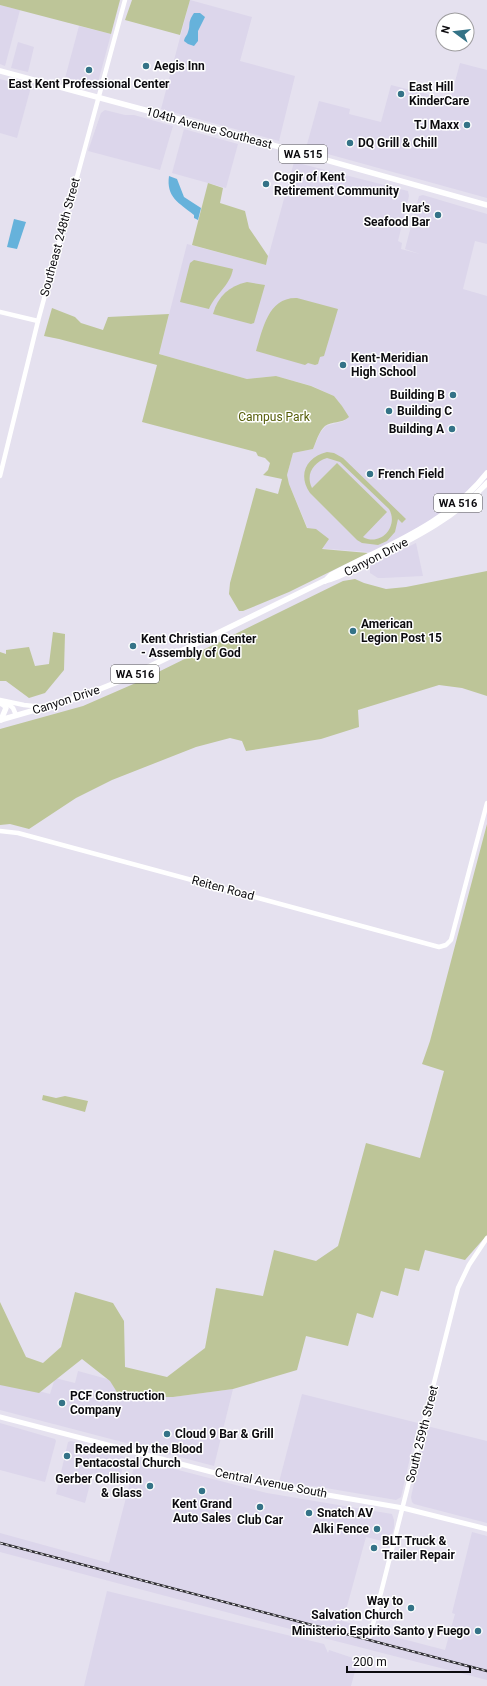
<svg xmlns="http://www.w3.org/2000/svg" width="487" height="1686" font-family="Roboto,sans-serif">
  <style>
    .built { fill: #dcd6eb }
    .green { fill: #bdc598; fill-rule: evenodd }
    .water { fill: #66b2db }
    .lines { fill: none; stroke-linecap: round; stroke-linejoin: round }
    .tertiary { stroke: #fff; stroke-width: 4.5 }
    .secondary { stroke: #fff; stroke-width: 5 }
    .primary { stroke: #fff; stroke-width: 5.5 }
    .rail-casing { stroke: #2d2c31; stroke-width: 2.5 }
    .rail { stroke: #fff; stroke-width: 1; stroke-dasharray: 3; stroke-linecap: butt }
    .poi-dot { fill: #347387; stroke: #fff; stroke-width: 1.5 }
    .labels { text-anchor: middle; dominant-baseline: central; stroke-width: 3; stroke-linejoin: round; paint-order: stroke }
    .shield { fill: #fff; stroke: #555457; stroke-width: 1 }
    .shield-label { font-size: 11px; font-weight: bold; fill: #0c0b0f }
    .poi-label { font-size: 12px; font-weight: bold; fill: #0c0b0f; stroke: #fff; text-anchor: start }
    .street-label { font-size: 12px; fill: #0c0b0f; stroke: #fff }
    .park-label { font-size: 12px; fill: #545c07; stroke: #fff }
  </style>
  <rect width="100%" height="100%" fill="#e5e1ef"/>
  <g class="built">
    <polygon points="190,0 252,17 240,61 295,76 279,141 161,109"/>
    <polygon points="0,5 20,10 5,66 0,64"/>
    <polygon points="79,26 111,34 97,86 95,87 75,83 64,82"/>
    <polygon points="18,42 34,47 28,72 11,68"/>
    <polygon points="460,63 487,70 487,198 306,148 319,101 350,109 349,114 381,122 391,85 450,100"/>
    <polygon points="0,79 31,87 17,138 0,133"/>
    <polygon points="105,110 125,115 134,115 173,126 160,170 88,151 101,113"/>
    <polygon points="184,129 238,144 226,188 172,173"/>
    <polygon points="294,162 408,191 409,196 398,241 402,243 401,249 420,254 405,249 419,196 423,195 487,214 487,244 475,241 463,289 487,296 487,479 450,513 381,553 316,548 289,484 287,475 293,453 313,449 320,433 326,426 344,421 348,417 342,406 334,396 312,386 276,376 247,379 159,354 187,244 266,265"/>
    <polygon points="416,543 423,576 383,578 378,578 370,573 370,567 374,563"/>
    <polygon points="78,1371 173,1397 233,1389 214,1466 0,1410 0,1381 50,1394 55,1378 75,1383"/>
    <polygon points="302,1394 418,1423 401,1497 396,1500 320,1487 279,1482"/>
    <polygon points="0,1423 55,1439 56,1441 45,1482 0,1470"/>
    <polygon points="427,1426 487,1441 487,1523 414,1504 412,1502 411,1497"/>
    <polygon points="71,1441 125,1457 120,1479 93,1473 85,1503 56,1494 68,1442"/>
    <polygon points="136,1459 267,1493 392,1514 394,1520 394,1527 390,1543 366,1537 343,1621 376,1632 445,1650 455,1614 452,1613 472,1532 487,1536 487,1680 324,1638 0,1552 0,1533 109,1563"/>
    <polygon points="107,1591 324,1644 328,1653 329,1650 356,1659 357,1664 351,1686 84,1686"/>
  </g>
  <g class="green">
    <polygon points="0,0 120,0 111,34 0,5"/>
    <polygon points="132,0 190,0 180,35 125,20"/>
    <polygon points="208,183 223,188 220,203 245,211 249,228 268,256 266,265 192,245"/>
    <path d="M 194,260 L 233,269 C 230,286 215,294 209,309 L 180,302 L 190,263 Z"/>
    <path d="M 247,282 L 265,285 L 254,323 L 251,324 L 213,314 C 218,296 229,286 247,282 Z"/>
    <path d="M 297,298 L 338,309 L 324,356 L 320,357 L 318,364 L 315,365 L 308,363 L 305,365 L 256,351 C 263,329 268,297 297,298 Z"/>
    <path d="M 52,308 L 75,317 L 81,323 L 103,330 L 108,317 L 169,314 L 159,354 L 247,379 L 276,376 L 311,386 L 334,396 L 342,406 L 349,417 C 341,424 332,421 325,426 C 319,431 316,442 313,449 L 293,453 L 287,475 L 289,484 L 307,528 L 316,529 L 329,539 L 322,549 L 368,553 L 289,592 L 243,611 L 239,611 L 229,594 L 230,583 L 256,488 L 278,494 L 282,479 L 263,475 L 268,470 L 270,463 L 265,458 L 258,456 L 256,452 L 142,422 L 157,365 L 59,339 L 44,336 Z"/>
    <path d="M 327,452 L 334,453 L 343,458 L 406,519 L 402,523 L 398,519 L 395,532 L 387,541 L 378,545 L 362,543 L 357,540 L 310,493 C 297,474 307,457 327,452 ZM 327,458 L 340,462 L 389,509 C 399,526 381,547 363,537 L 387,512 L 337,463 L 312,488 C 305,474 314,462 327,458 Z"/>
    <polygon points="487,571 487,696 462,688 439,685 358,710 359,727 321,739 246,751 242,741 230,738 196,747 112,780 76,798 29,829 10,824 0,825 0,729 83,706 138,682 343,581 355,579 364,583 386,589 406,587"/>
    <polygon points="53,632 65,634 64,670 45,693 29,698 6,681 0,681 0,652 6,654 6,650 29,647 35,666 49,664"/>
    <polygon points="487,824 487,1235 465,1260 425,1250 419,1271 405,1268 398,1296 381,1291 373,1318 357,1313 348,1346 306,1336 297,1370 233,1389 173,1397 120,1397 110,1381 82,1359 39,1393 0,1385 0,1302 26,1357 43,1363 61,1347 75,1292 113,1303 124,1321 125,1367 167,1377 205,1348 216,1288 263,1296 274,1250 316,1261 338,1246 366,1143 420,1158 444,1071 422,1064 430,1041"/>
    <polygon points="43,1095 56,1098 65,1096 88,1101 85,1112 42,1100"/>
  </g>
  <g class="water">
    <path d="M 194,13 L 200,13 L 205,17 L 198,31 L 198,41 L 194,46 L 188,44 L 184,41 C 185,36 187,36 188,32 C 191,25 187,23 194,13 Z"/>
    <path d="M 169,176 L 177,179 L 184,197 L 201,208 L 198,220 L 194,218 L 194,215 C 179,203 166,197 169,176 Z"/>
    <polygon points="14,219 26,222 17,249 7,247"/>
  </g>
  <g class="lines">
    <g class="tertiary">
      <polyline points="0,312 38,321"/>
      <polyline points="0,476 38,321 125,0"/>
      <polyline points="0,700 24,705 43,707"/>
      <polyline points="7,703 13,708 16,715"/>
      <polyline points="0,831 18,833 439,947 446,945 451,940 487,803"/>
      <polyline points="370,1636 458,1288 469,1265 487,1238"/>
    </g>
    <polyline class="secondary" points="0,1417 246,1481 403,1508 487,1529"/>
    <g class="primary">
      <polyline points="0,71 219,130 487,205"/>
      <path d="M 325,581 L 331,575 C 387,545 446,525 487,473"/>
      <polyline points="0,703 4,705 6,708 1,720"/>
      <path d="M 0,720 L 80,697 L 120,681 L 324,581 C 340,578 355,568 369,561 C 412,539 454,519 487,483"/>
    </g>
    <defs>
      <polyline id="rail" points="0,1543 487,1671"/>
    </defs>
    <use href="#rail" class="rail-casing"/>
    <use href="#rail" class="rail"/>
  </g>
  <g class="poi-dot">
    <circle cx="146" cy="66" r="4"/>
    <circle cx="89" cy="70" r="4"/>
    <circle cx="401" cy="94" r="4"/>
    <circle cx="467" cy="125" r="4"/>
    <circle cx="350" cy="143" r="4"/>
    <circle cx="266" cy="184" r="4"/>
    <circle cx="438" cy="215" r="4"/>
    <circle cx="343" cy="365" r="4"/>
    <circle cx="453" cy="395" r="4"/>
    <circle cx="389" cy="411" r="4"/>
    <circle cx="452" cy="429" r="4"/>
    <circle cx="370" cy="474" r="4"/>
    <circle cx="353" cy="631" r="4"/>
    <circle cx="133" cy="646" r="4"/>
    <circle cx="62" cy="1403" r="4"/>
    <circle cx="167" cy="1434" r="4"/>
    <circle cx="67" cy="1456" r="4"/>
    <circle cx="150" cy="1486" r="4"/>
    <circle cx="202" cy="1491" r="4"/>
    <circle cx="260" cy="1507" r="4"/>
    <circle cx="309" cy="1513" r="4"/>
    <circle cx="377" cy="1529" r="4"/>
    <circle cx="374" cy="1548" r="4"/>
    <circle cx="411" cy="1608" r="4"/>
    <circle cx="478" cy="1631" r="4"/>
  </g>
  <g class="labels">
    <g class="shield">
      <rect x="279" y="145" width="48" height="18" rx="3"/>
      <rect x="434" y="494" width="48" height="18" rx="3"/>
      <rect x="111" y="665" width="48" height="18" rx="3"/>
    </g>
    <g class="shield-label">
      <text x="303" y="154">WA 515</text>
      <text x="458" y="503">WA 516</text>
      <text x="135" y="674">WA 516</text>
    </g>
    <g class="poi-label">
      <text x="154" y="66">Aegis Inn</text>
      <text x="89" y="84" text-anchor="middle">East Kent Professional Center</text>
      <text x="409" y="87">East Hill<tspan x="409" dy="14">KinderCare</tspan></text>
      <text x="459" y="125" text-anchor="end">TJ Maxx</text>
      <text x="358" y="143">DQ Grill &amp; Chill</text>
      <text x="274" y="177">Cogir of Kent<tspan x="274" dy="14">Retirement Community</tspan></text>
      <text x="430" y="208" text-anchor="end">Ivar's<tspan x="430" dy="14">Seafood Bar</tspan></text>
      <text x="351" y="358">Kent-Meridian<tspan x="351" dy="14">High School</tspan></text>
      <text x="445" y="395" text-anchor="end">Building B</text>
      <text x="397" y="411">Building C</text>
      <text x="444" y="429" text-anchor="end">Building A</text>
      <text x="378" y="474">French Field</text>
      <text x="361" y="624">American<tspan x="361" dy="14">Legion Post 15</tspan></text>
      <text x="141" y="639">Kent Christian Center<tspan x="141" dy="14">- Assembly of God</tspan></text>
      <text x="70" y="1396">PCF Construction<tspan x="70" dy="14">Company</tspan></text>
      <text x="175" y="1434">Cloud 9 Bar &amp; Grill</text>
      <text x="75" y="1449">Redeemed by the Blood<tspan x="75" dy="14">Pentacostal Church</tspan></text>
      <text x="142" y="1479" text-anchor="end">Gerber Collision<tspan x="142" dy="14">&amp; Glass</tspan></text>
      <text x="202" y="1504" text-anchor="middle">Kent Grand<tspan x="202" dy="14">Auto Sales</tspan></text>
      <text x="317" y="1513">Snatch AV</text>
      <text x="260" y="1520" text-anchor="middle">Club Car</text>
      <text x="369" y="1529" text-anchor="end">Alki Fence</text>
      <text x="382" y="1541">BLT Truck &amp;<tspan x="382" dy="14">Trailer Repair</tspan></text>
      <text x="403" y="1601" text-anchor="end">Way to<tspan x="403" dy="14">Salvation Church</tspan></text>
      <text x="470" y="1631" text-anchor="end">Ministerio Espirito Santo y Fuego</text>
    </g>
    <g class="street-label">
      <text transform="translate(209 128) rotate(15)">104th Avenue Southeast</text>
      <text transform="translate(60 237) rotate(-75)">Southeast 248th Street</text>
      <text transform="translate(376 557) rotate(-27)">Canyon Drive</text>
      <text transform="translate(66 700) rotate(-18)">Canyon Drive</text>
      <text transform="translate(223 888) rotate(15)">Reiten Road</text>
      <text transform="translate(422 1434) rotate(-76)">South 259th Street</text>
      <text transform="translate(271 1483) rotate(11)">Central Avenue South</text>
    </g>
    <g class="park-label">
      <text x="274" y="417">Campus Park</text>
    </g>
  </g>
  <g transform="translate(455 32) rotate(285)"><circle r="19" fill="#ffffff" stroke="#9e9d9f"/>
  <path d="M0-3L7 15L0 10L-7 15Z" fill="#347387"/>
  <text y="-6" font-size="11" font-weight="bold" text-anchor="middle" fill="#0c0b0f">N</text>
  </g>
  <path d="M347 1666v6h123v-6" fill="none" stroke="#0c0b0f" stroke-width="2"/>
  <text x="353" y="1666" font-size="12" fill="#0c0b0f" stroke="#ffffff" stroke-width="3" paint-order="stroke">200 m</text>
</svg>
